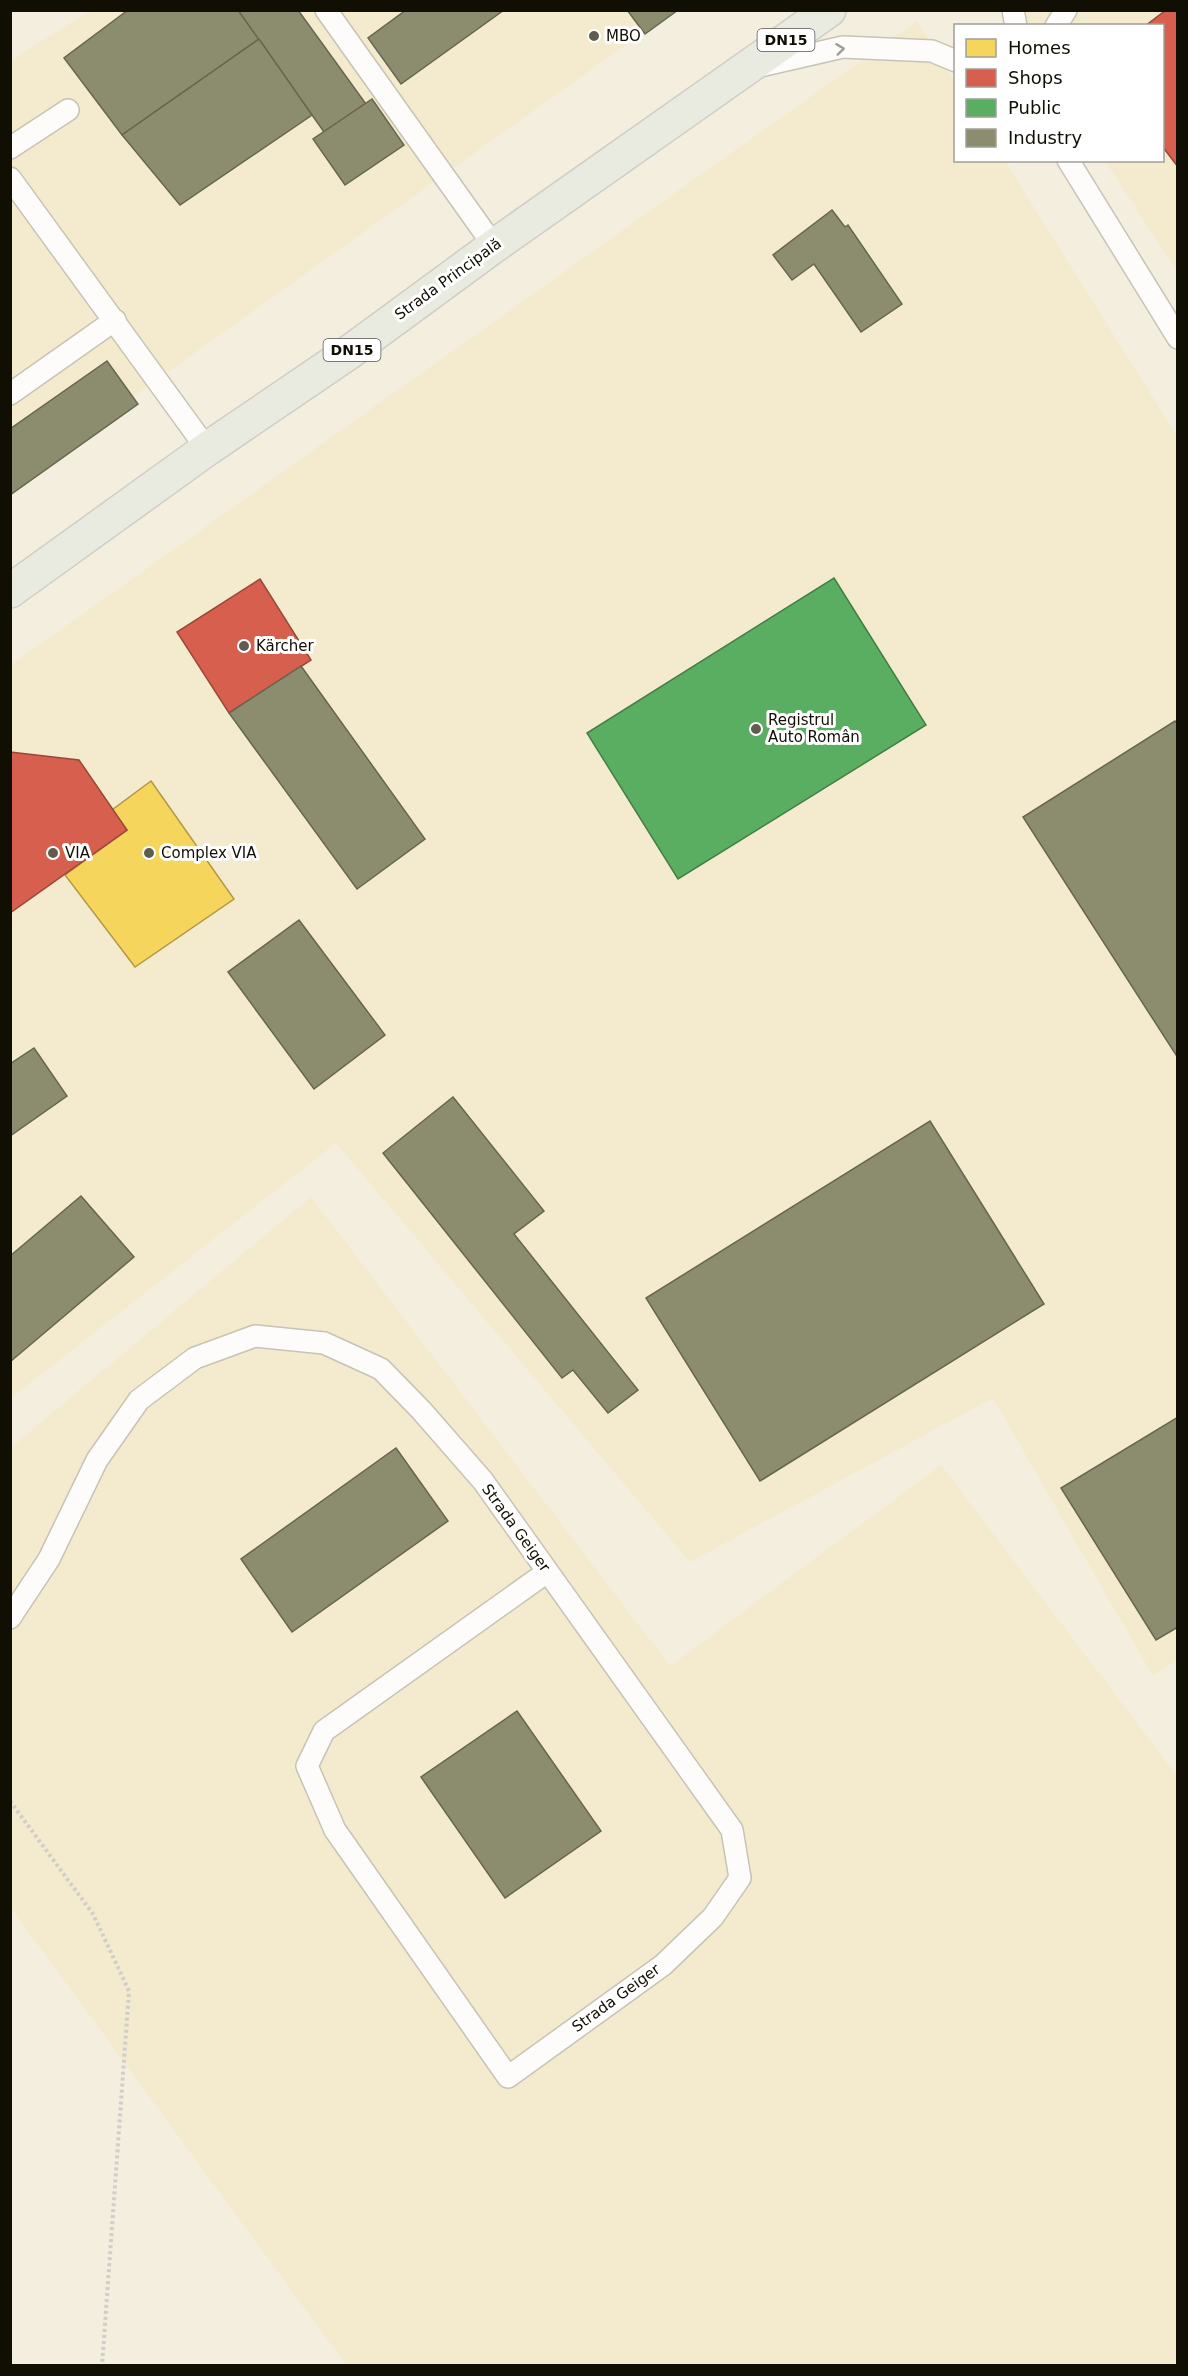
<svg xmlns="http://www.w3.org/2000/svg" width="1188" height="2376" font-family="'DejaVu Sans',sans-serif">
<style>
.built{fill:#f4ebce}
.homes{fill:#f6d55c;stroke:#b19942;stroke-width:1.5}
.shops{fill:#d6604d;stroke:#9b4737;stroke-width:1.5}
.public{fill:#5aae61;stroke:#447e45;stroke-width:1.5}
.industry{fill:#8c8c6e;stroke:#67664e;stroke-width:1.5}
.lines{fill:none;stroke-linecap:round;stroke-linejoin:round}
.lane-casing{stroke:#c7c3b5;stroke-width:24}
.primary-casing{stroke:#d0cdc6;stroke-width:36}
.path{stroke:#cfcec9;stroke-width:4;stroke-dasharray:3 3;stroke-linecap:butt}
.lane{stroke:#fdfcfa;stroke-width:21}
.primary{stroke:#eaebe0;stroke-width:33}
.oneway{stroke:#9f9d98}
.poi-dot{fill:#605c50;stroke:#fff;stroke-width:2}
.labels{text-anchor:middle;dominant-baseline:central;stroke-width:6;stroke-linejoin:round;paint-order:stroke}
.shield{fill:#fff;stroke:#58564f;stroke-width:1.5}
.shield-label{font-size:14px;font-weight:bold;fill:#110e04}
.poi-label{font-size:15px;fill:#110e04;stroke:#fff;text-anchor:start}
.street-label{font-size:15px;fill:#110e04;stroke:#fff}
</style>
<rect width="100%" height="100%" fill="#f3eedd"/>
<g class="built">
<path d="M89 11H673L11 484 10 61Z"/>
<path d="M1006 11H1177V271L1105 161 1162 160V26L1015 25Z"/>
<path d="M917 21 955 82 956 160 1005 161 1177 436V1660L1153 1676 993 1398 690 1562 336 1143 11 1398V665Z"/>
<path d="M311 1197 670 1666 941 1465 1177 1776V2365H346L11 1908 10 1448Z"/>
</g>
<path class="homes" d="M151 781 234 899 135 967 65 875 127 830 112 810Z"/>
<g class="shops">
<path d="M1166 10H1178V167L1162 146V26H1145Z"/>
<path d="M260 579 311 660 229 713 177 632Z"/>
<path d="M10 752 79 760 127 830 10 913Z"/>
</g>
<path class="public" d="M834 578 926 725 678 879 587 733Z"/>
<g class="industry">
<path d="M128 10H238L259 39 122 135 64 58Z"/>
<path d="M238 10H298L366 104 324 132Z"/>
<path d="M406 10H504L401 84 368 38Z"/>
<path d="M627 10H678L645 34Z"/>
<path d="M259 39 312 115 180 205 122 135Z"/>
<path d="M372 99 404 145 345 185 313 139Z"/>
<path d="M832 210 845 227 848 225 902 304 861 332 814 264 792 280 773 255Z"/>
<path d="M107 361 138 404 10 495V429Z"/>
<path d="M301 666 425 839 357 889 229 713Z"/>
<path d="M1175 721 1178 724V1058L1023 817Z"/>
<path d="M299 920 385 1035 314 1089 228 972Z"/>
<path d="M34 1048 67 1096 10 1136V1064Z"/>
<path d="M453 1097 544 1211 514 1234 638 1390 608 1413 573 1370 562 1378 383 1153Z"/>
<path d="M930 1121 1044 1304 760 1481 646 1298Z"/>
<path d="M81 1196 134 1257 10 1362V1256Z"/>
<path d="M1178 1417V1627L1156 1640 1061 1488Z"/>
<path d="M396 1448 448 1521 292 1632 241 1559Z"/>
<path d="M517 1711 601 1831 505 1898 421 1777Z"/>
</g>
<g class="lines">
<defs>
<g id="lane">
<path d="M326 10 494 246"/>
<path d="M1013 10 1016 26"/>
<path d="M1056 26 1066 10"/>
<path d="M760 66 843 47 932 51 956 61"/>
<path d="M10 148 68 110"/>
<path d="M1068 160 1178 338"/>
<path d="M10 178 207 449"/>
<path d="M10 394 115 320"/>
<path d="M10 1618 49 1559 97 1460 139 1400 195 1358 255 1336 324 1343 381 1369 421 1410 483 1481 732 1830 740 1878 713 1917 663 1965 508 2077 335 1830 307 1766 324 1731 547 1572"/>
</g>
<path id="primary" d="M10 591 207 449 351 351 494 246 829 10"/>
</defs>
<use href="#lane" class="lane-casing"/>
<use href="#primary" class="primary-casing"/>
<path class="path" d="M10 1801 93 1914 129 1991 102 2366"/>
<use href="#lane" class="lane"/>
<use href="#primary" class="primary"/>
</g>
<defs><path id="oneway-chevron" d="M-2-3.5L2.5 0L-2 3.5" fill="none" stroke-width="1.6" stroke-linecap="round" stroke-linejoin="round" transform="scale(1.5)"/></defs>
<use class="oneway" href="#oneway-chevron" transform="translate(840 49) rotate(-7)"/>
<g class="poi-dot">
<circle cx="594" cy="36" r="6"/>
<circle cx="244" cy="646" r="6"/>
<circle cx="756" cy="729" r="6"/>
<circle cx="53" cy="853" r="6"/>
<circle cx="149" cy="853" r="6"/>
</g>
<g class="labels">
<g class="shield">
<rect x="757.5" y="29" width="57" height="22" rx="4.5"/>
<rect x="323.5" y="339" width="57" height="22" rx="4.5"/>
</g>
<g class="shield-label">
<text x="786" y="40">DN15</text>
<text x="352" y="350">DN15</text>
</g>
<g class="poi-label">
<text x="606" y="36">MBO</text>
<text x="256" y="646">Kärcher</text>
<text x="768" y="720">Registrul<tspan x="768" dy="17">Auto Român</tspan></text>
<text x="65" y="853">VIA</text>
<text x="161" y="853">Complex VIA</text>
</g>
<g class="street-label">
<text transform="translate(448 279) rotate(-36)">Strada Principală</text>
<text transform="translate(516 1528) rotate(54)">Strada Geiger</text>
<text transform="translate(616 1998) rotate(-36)">Strada Geiger</text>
</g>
</g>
<rect width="1188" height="2376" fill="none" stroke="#110e04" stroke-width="24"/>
<rect x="954" y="24" width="210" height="138" fill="#ffffff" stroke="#a09f9b" stroke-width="1.5"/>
<rect x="966" y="39" width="30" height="18" fill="#f6d55c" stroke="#a09f9b" stroke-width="1.5"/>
<text x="1008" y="54" font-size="18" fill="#110e04">Homes</text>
<rect x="966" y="69" width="30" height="18" fill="#d6604d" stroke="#a09f9b" stroke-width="1.5"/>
<text x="1008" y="84" font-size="18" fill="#110e04">Shops</text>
<rect x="966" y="99" width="30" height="18" fill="#5aae61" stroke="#a09f9b" stroke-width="1.5"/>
<text x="1008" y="114" font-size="18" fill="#110e04">Public</text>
<rect x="966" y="129" width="30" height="18" fill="#8c8c6e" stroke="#a09f9b" stroke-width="1.5"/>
<text x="1008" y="144" font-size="18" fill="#110e04">Industry</text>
</svg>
